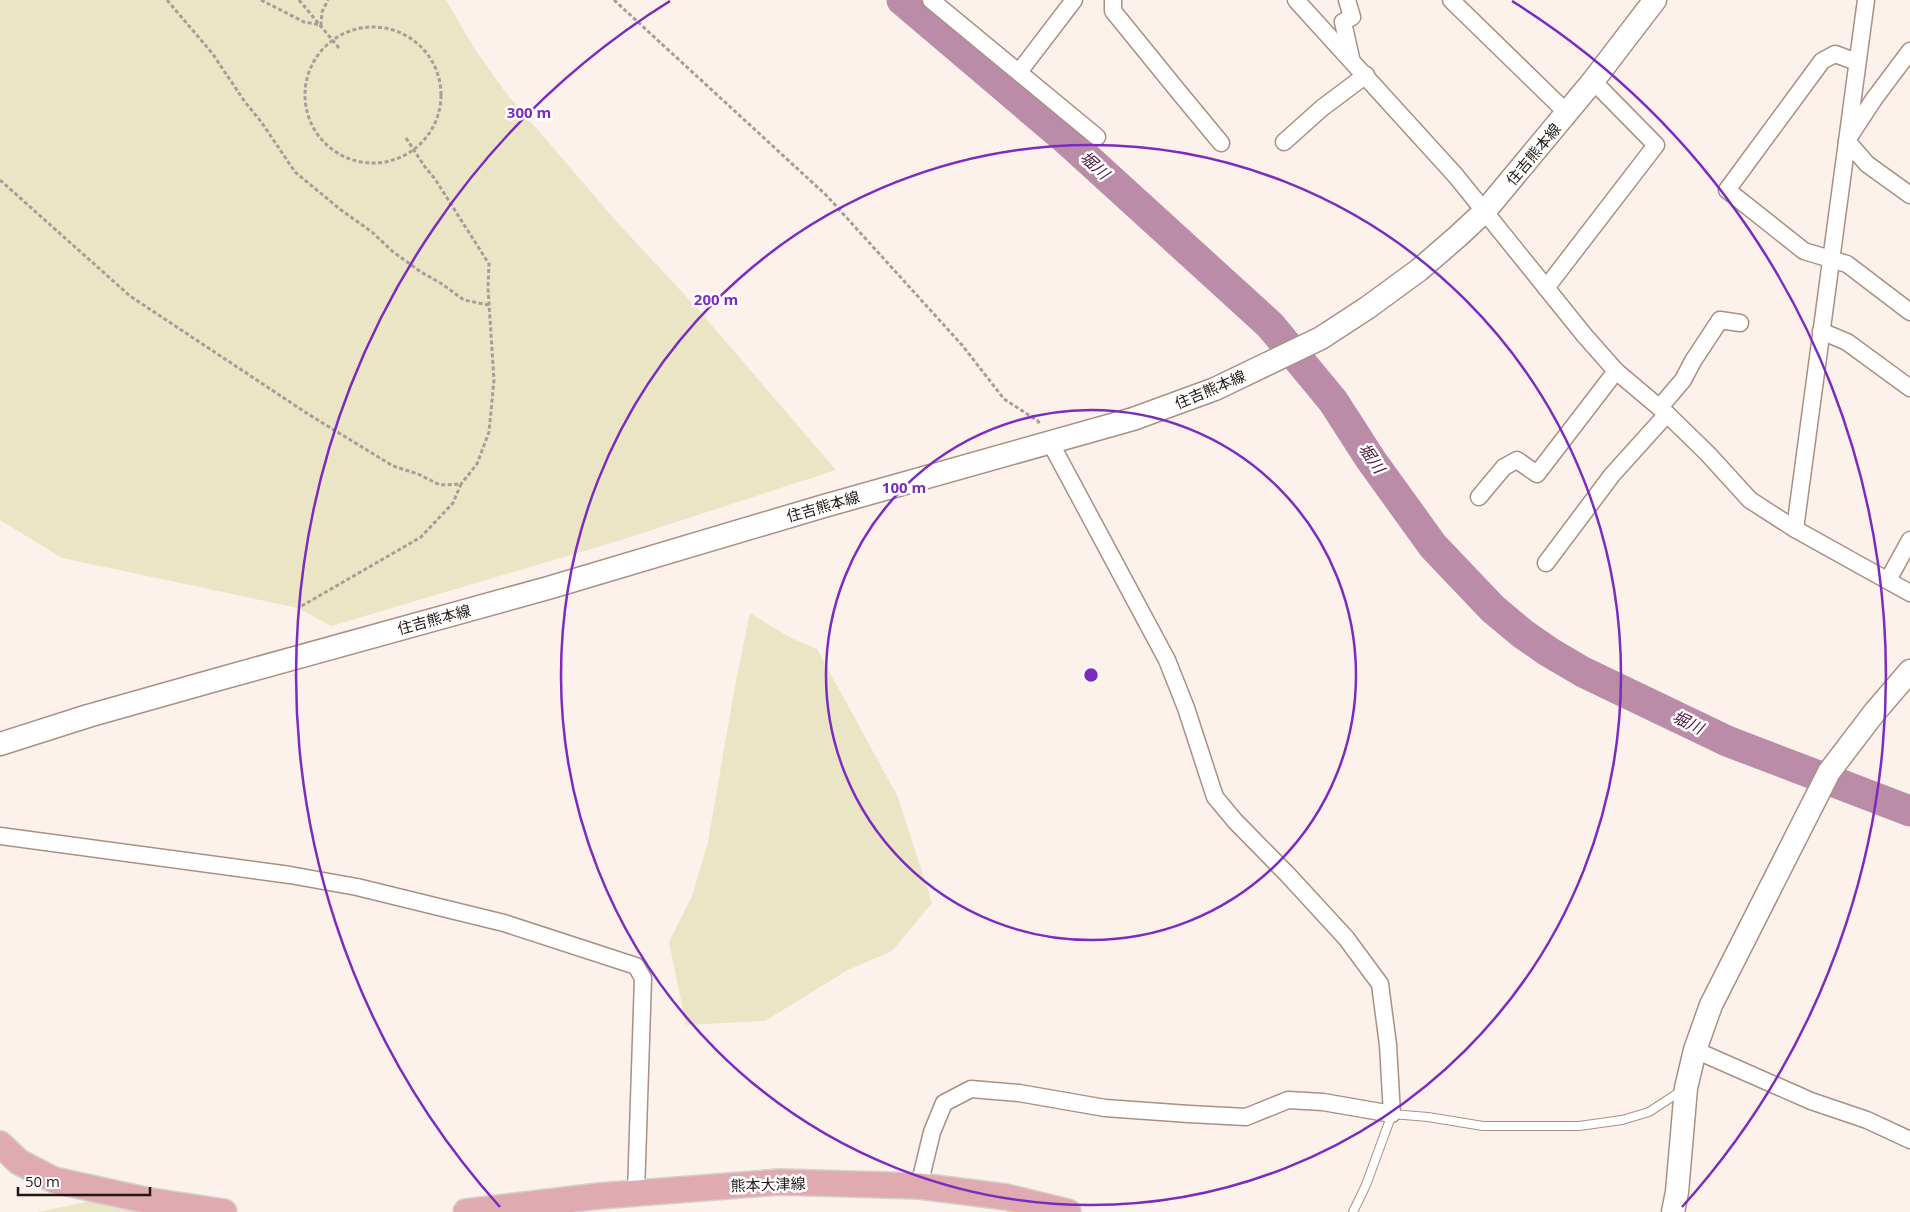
<svg xmlns="http://www.w3.org/2000/svg" width="1910" height="1212" font-family="'Open Sans','Noto Sans JP',sans-serif">
<style>
.green{fill:#eae6c5}
.lines{fill:none;stroke-linecap:round;stroke-linejoin:round}
.river{stroke:#ba8ca8;stroke-width:31}
.lane-casing{stroke:#aa8f84;stroke-width:10}
.street-casing{stroke:#aa8f84;stroke-width:19}
.secondary-casing{stroke:#aa8f84;stroke-width:25}
.primary-casing{stroke:#d3d1d0;stroke-width:28}
.path{stroke:#a89d99;stroke-width:3;stroke-dasharray:4 2.5;stroke-linecap:butt}
.lane{stroke:#fff;stroke-width:8}
.street{stroke:#fff;stroke-width:16}
.secondary{stroke:#fff;stroke-width:22}
.primary{stroke:#e0aab1;stroke-width:25}
.ring{fill:none;stroke:#7b2cbf;stroke-width:2.5}
.labels{text-anchor:middle;dominant-baseline:central;stroke-width:5;stroke-linejoin:round;paint-order:stroke}
.street-label{font-size:15px;fill:#211713;stroke:#fff}
.water-label{font-size:16px;font-style:italic;fill:#4c143a;stroke:#fff}
.centre{fill:#7b2cbf;stroke:#fff;stroke-width:2.5}
.ring-label{font-size:15px;text-anchor:middle;font-weight:bold;fill:#7b2cbf;stroke:#fff;stroke-width:5;stroke-linejoin:round;paint-order:stroke}
</style>
<rect width="100%" height="100%" fill="#fdf1ec"/>
<g class="green">
<path d="M0 0H446L476 51 506 93 616 221 697 308 836 470 618 541 331 626 298 608 62 558 0 520Z"/>
<path d="M750 613 789 637 817 649 898 797 932 903 892 951 848 970 765 1021 686 1025 669 942 692 896 708 842 734 691Z"/>
<path d="M90 1201 170 1212H38Z"/>
</g>
<g class="lines">
<path class="river" d="M902 0 1068 141 1270 325 1333 401 1371 460 1433 546 1493 609 1523 634 1549 652 1583 672 1727 741 1910 811"/>
<defs>
<path id="lane" d="M1353 1212 1366 1185 1392 1114 1428 1117 1483 1126H1579L1622 1120 1649 1112 1681 1091"/>
<g id="street">
<path d="M931 0 1097 137"/>
<path d="M1113 0V11L1178 91 1221 143"/>
<path d="M1296 0 1456 176 1585 336 1616 371 1667 414 1708 454 1750 500 1795 529 1910 593"/>
<path d="M1347 0 1352 17 1343 22 1351 58"/>
<path d="M1451 0 1567 113"/>
<path d="M1857 62 1835 54 1822 61 1727 190 1804 251 1847 264 1910 312"/>
<path d="M1019 72 1074 0"/>
<path d="M1849 137 1874 99 1910 51"/>
<path d="M1847 141 1867 164 1910 195"/>
<path d="M1284 142 1322 108 1366 75"/>
<path d="M1546 288 1656 145 1593 81"/>
<path d="M1821 331 1847 342 1910 388"/>
<path d="M1660 407 1683 380 1693 361 1720 320 1740 323"/>
<path d="M1479 497 1504 467 1517 460 1537 474 1616 371"/>
<path d="M1795 529 1866 0"/>
<path d="M1546 563 1612 475 1667 414"/>
<path d="M1888 580 1910 540"/>
<path d="M0 836 290 875 357 887 504 923 636 966 643 978 636 1193"/>
<path d="M1695 1050 1811 1101 1867 1120 1910 1140"/>
<path d="M919 1186 932 1132 944 1103 971 1089 1019 1093 1105 1108 1189 1114 1246 1117 1288 1100 1323 1102 1392 1114 1388 1045 1380 984 1346 938 1288 875 1235 821 1215 797 1186 708 1167 660 1050 442"/>
</g>
<g id="secondary">
<path d="M0 744 88 716 219 679 548 588 824 506 1133 419 1215 389 1321 338 1367 308 1419 270 1457 237 1485 211 1593 81 1655 0"/>
<path d="M1673 1212 1677 1192 1686 1088 1695 1050 1711 1005 1829 772 1874 713 1910 671"/>
</g>
<g id="primary">
<path d="M0 1144 19 1162 54 1180 145 1200 224 1212"/>
<path d="M466 1212 599 1196 780 1182 919 1186 1006 1197 1068 1212"/>
</g>
</defs>
<use href="#lane" class="lane-casing"/>
<use href="#street" class="street-casing"/>
<use href="#secondary" class="secondary-casing"/>
<use href="#primary" class="primary-casing"/>
<g class="path">
<path d="M167 0 212 53 245 102 262 123 295 172 341 210 372 232 392 251 421 272 442 284 464 300 489 305"/>
<path d="M261 0 304 22 321 25 322 12 328 0"/>
<path d="M299 0 339 48"/>
<path d="M614 0 826 195 962 345 1004 399 1038 421 1040 425"/>
<circle cx="373" cy="95" r="68"/>
<path d="M406 138 425 167 435 179 489 264 488 288 494 380 489 432 477 464 461 484"/>
<path d="M0 180 130 296 308 414 393 466 418 474 440 485 461 484 453 503 421 537 298 608"/>
</g>
<use href="#lane" class="lane"/>
<use href="#street" class="street"/>
<use href="#secondary" class="secondary"/>
<use href="#primary" class="primary"/>
</g>
<g class="ring">
<circle cx="1091" cy="675" r="265"/>
<circle cx="1091" cy="675" r="530"/>
<path d="M500 1207A795 795 0 0 1 670 1M1512 1A795 795 0 0 1 1682 1207"/>
</g>
<g class="labels">
<g class="street-label">
<text transform="translate(1533 154) rotate(-50)">住吉熊本線</text>
<text transform="translate(1210 389) rotate(-23)">住吉熊本線</text>
<text transform="translate(823 506) rotate(-16)">住吉熊本線</text>
<text transform="translate(434 619) rotate(-15)">住吉熊本線</text>
<text transform="translate(768 1184) rotate(-2)">熊本大津線</text>
</g>
<g class="water-label">
<text transform="translate(1095 165) rotate(42)">堀川</text>
<text transform="translate(1372 458) rotate(55)">堀川</text>
<text transform="translate(1688 722) rotate(26)">堀川</text>
</g>
</g>
<circle cx="1091" cy="675" r="8" class="centre"/>
<g class="ring-label">
<text x="529" y="118">300 m</text>
<text x="716" y="305">200 m</text>
<text x="904" y="493">100 m</text>
</g>
<path d="M18 1187v8h132v-8" fill="none" stroke="#211713" stroke-width="2.5"/>
<text x="25" y="1187" font-size="15" fill="#211713" stroke="#ffffff" stroke-width="4" paint-order="stroke">50 m</text>
</svg>
